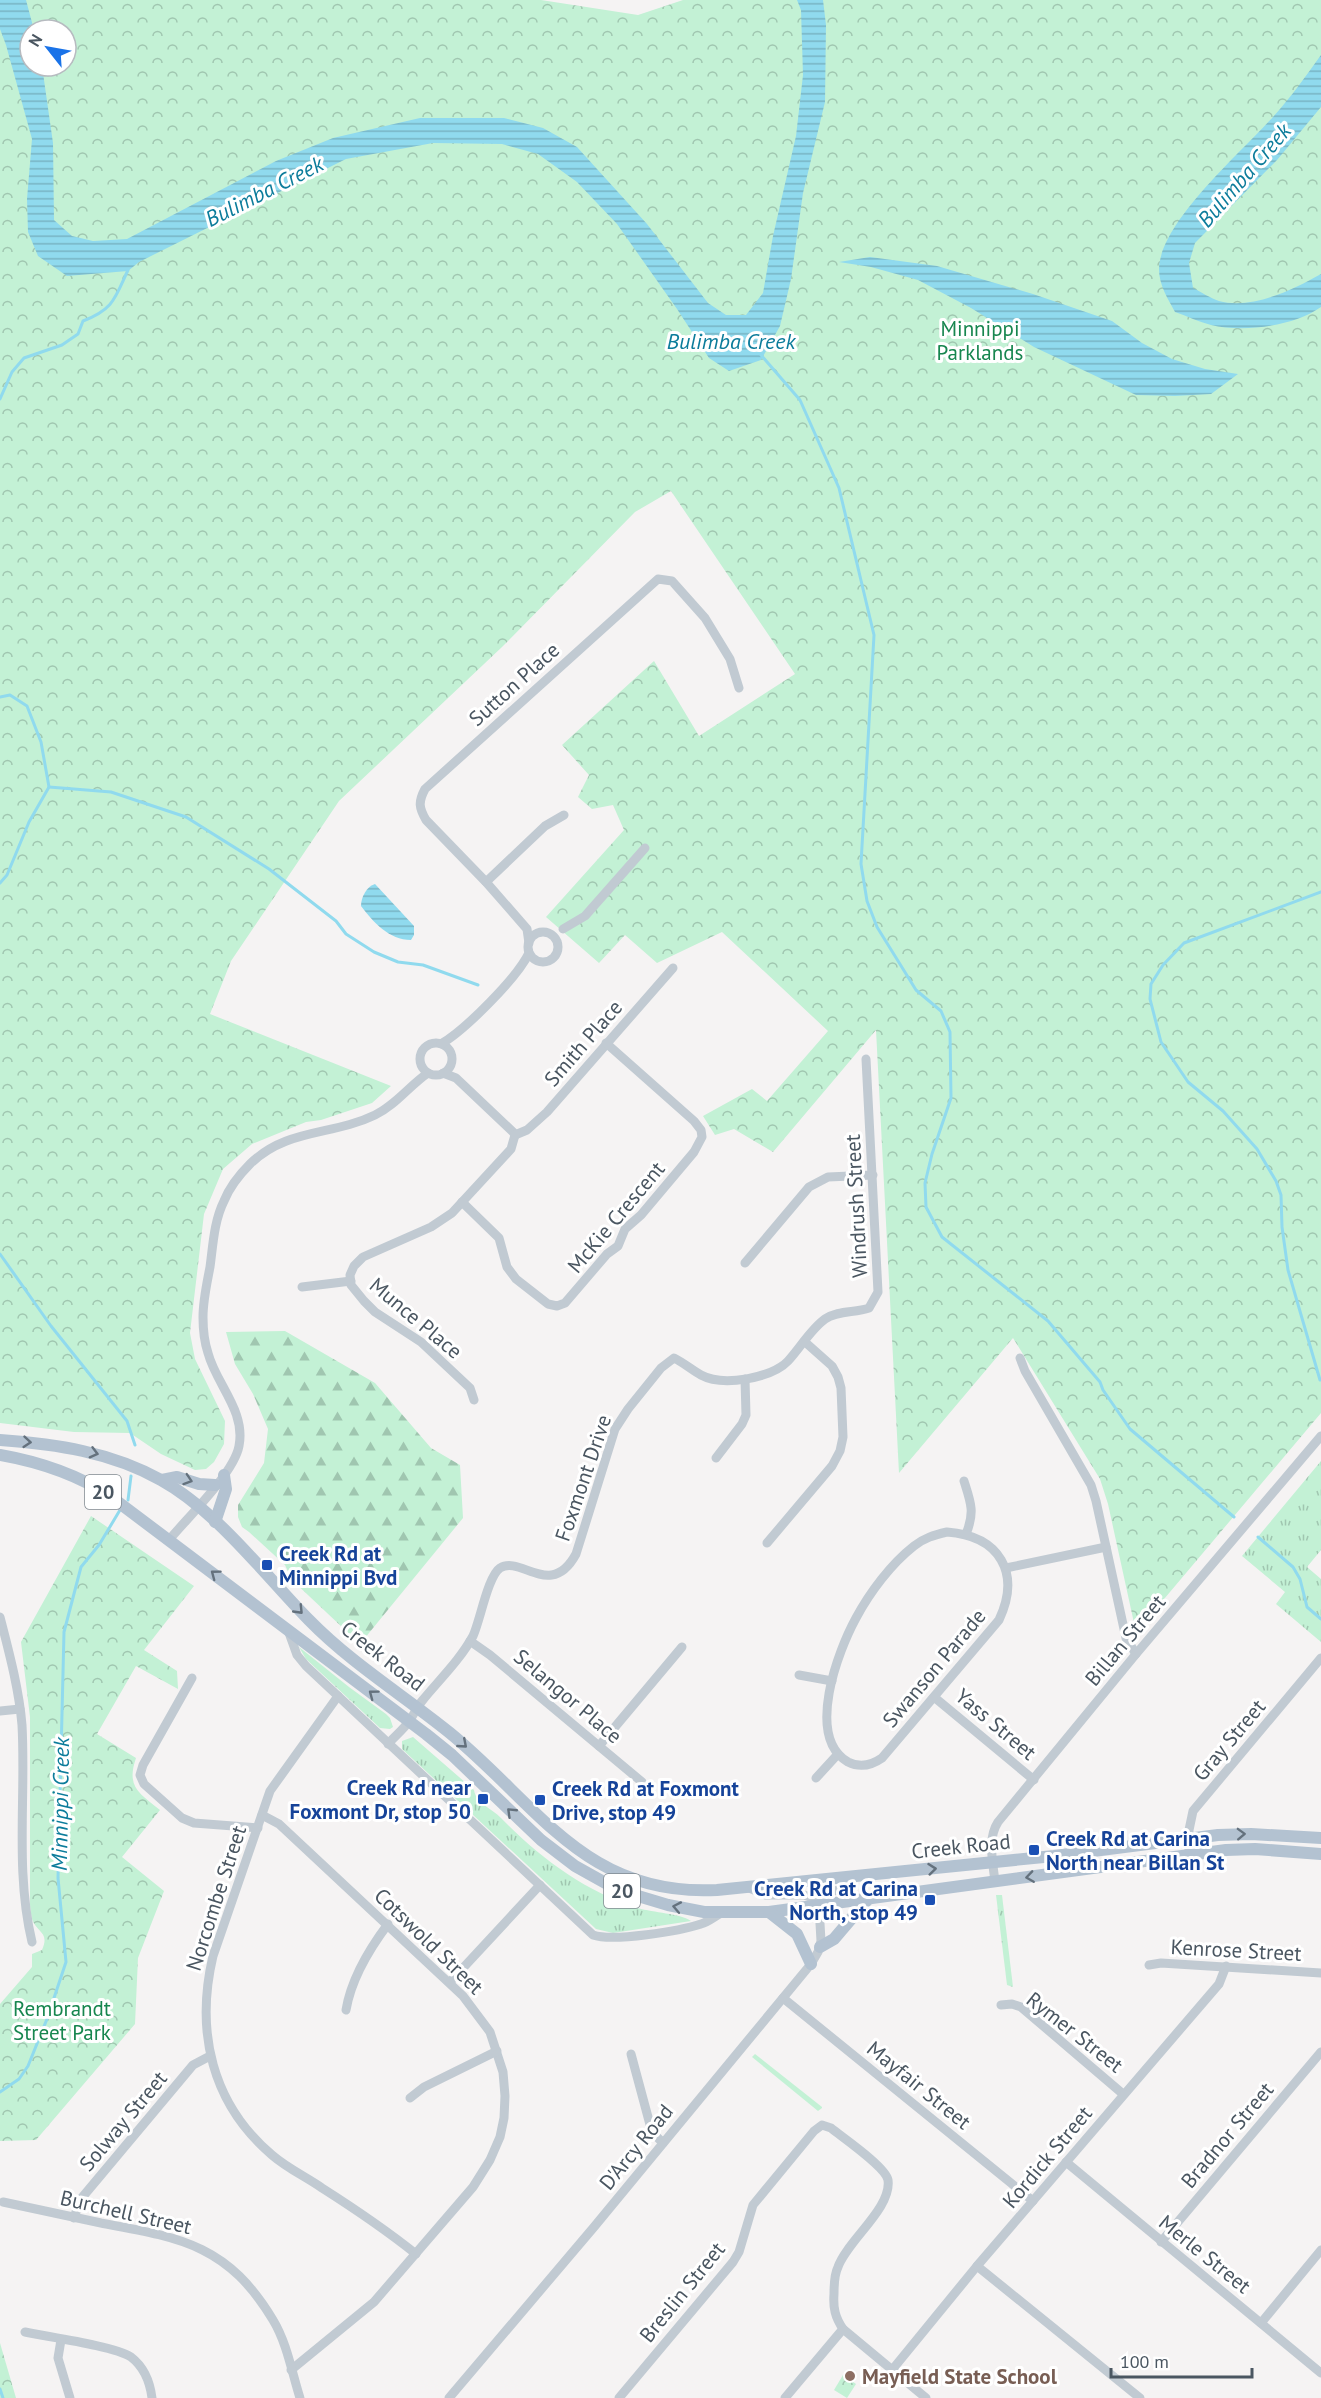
<svg xmlns="http://www.w3.org/2000/svg" width="1321" height="2398" font-family="'PT Sans',sans-serif">
<style>
.grass{fill:url(#grass-tufts)}
.forest{fill:url(#forest-firs)}
.park{fill:url(#park-crowns);fill-rule:evenodd}
.water{fill:url(#water-rules)}
.lines{fill:none;stroke-linecap:round;stroke-linejoin:round}
.stream{stroke:#90daee;stroke-width:3}
.minor{stroke:#c1cad2;stroke-width:9}
.major{stroke:#b3c2d1;stroke-width:12}
.oneway{stroke:#64717d}
.transit-dot{fill:#1a4fb4;stroke:#fff;stroke-width:2}
.education-dot{fill:#8d6e63;stroke:#fff;stroke-width:2}
.labels{text-anchor:middle;dominant-baseline:central;stroke-width:6;stroke-linejoin:round;paint-order:stroke}
.shield{fill:#fff;stroke:#808990;stroke-width:1.5}
.shield-label{font-size:20px;font-weight:bold;fill:#4a5661}
.park-label{font-size:21px;fill:#17864f;stroke:#fff}
.street-label{font-size:21px;fill:#4a5661;stroke:#fff}
.transit-label{font-size:21px;font-weight:bold;fill:#164399;stroke:#fff;text-anchor:start}
.education-label{font-size:21px;font-weight:bold;fill:#785e54;stroke:#fff;text-anchor:start}
.water-label{font-size:22px;font-style:italic;fill:#0c7c9b;stroke:#fff}
</style>
<defs>
<pattern id="grass-tufts" width="24" height="20" patternUnits="userSpaceOnUse" patternTransform="scale(1.5)"><rect width="24" height="20" fill="#c3f1d5"/><path d="M3 7l-1-3M5 7V3M7 7l1-3M15 17l-1-3M17 17v-4M19 17l1-3" fill="none" stroke="#a0c6b0"/></pattern>
<pattern id="forest-firs" width="22" height="20" patternUnits="userSpaceOnUse" patternTransform="scale(1.5)"><rect width="22" height="20" fill="#c3f1d5"/><path d="M5 1l3.5 6h-7zM16 11l3.5 6h-7z" fill="#a0c6b0"/></pattern>
<pattern id="park-crowns" width="20" height="18" patternUnits="userSpaceOnUse" patternTransform="scale(1.5)"><rect width="20" height="18" fill="#c3f1d5"/><path d="M2 6a3 3 0 1 1 6 0M12 15a3 3 0 1 1 6 0" fill="none" stroke="#a0c6b0"/></pattern>
<pattern id="water-rules" width="6" height="5" patternUnits="userSpaceOnUse" patternTransform="scale(1.5)"><rect width="6" height="5" fill="#90daee"/><path d="M0 2.5h6" fill="none" stroke="#78b4c4"/></pattern>
</defs>
<rect width="100%" height="100%" fill="#f5f3f3"/>
<g class="grass">
<path d="M1321 1461V1550L1307 1567 1321 1579V1642L1276 1604 1285 1592 1242 1556Z"/>
<path d="M299 1647 349 1687 386 1714 390 1718 393 1727 390 1729 380 1728 306 1659Z"/>
<path d="M413 1737 474 1790C476 1804 492 1808 501 1818 540 1858 584 1891 638 1908 654 1913 679 1913 691 1921L613 1933 596 1929 402 1749V1741Z"/>
<path d="M996 1895H1002L1013 1987 1007 1985Z"/>
<path d="M755 2054 822 2107V2108L818 2111 752 2057Z"/>
</g>
<path class="forest" d="M285 1331 375 1383 431 1448 460 1465 463 1518 360 1644 292 1580 285 1565 249 1532 242 1527 238 1517V1505L264 1463 268 1429 253 1394 235 1364 226 1332Z"/>
<g class="park">
<path d="M0 0H541L638 15 683 0H1321V1413L1143 1624 1134 1623 1108 1504 1100 1479 1013 1338 899 1473 876 1030 773 1152 734 1129 715 1135 703 1116 752 1089 767 1101 828 1031 722 932 657 963 625 935 599 963 546 917 624 830 613 805 592 809 578 797 589 775 562 745 654 661 699 736 795 674 671 491 635 512 502 647 339 801 231 961 210 1014 391 1086 372 1103 321 1120 306 1122 252 1144 223 1169 204 1214 190 1333 195 1359 225 1421 224 1444 214 1462 206 1469 195 1470 161 1454 130 1433 74 1432 0 1423ZM30 30H66V66H30Z"/>
<path d="M91 1516 194 1586 144 1650 177 1671 178 1689 136 1666 97 1734 136 1758C126 1787 139 1793 160 1810L122 1857 164 1891 138 1958 135 2024 36 2140 0 2141V2004L32 1967V1954L42 1950C50 1932 37 1933 32 1919 31 1914 30 1908 30 1904V1717L21 1642Z"/>
<path d="M0 2343 16 2398H0Z"/>
<path d="M843 2375 856 2384 847 2398 834 2390Z"/>
</g>
<g class="water">
<path d="M0 0H26L34 30H30V66H42L53 143 54 220 72 236 93 241 127 239 276 161 333 138 420 118H504L543 128 577 147 647 224 708 303 726 315H746L763 293 773 236 796 136 803 75 801 10 797 0H823L826 25 825 102 803 193 791 279 780 326 761 360 729 371 709 358 677 309 617 224 577 182 538 154 502 144 433 143 346 159 139 262 128 271 67 276 38 256 28 232 27 199 32 139 6 45 0 29Z"/>
<path d="M1321 55V107L1277 160 1195 243 1189 263 1193 288C1201 292 1210 298 1219 301 1251 310 1293 290 1321 274V307C1294 326 1244 333 1211 325 1199 322 1187 316 1175 312 1168 299 1159 285 1159 269 1160 222 1242 152 1273 117 1291 97 1306 76 1321 55Z"/>
<path d="M870 257 937 266 1033 294 1112 321 1142 343 1172 359 1205 369 1238 374 1211 394 1175 396 1136 395 1034 347 971 308 918 280 871 267 839 262Z"/>
<path d="M375 884 414 926V935L411 940C389 940 373 922 361 906 361 897 367 886 375 884Z"/>
</g>
<g class="lines">
<g class="stream">
<path d="M761 355 800 400 839 488 874 635 861 864 867 901 877 927 916 990 941 1011 950 1032 951 1098 932 1154 925 1183 926 1207 942 1237 1048 1321 1100 1382 1103 1390 1130 1429 1234 1517"/>
<path d="M0 399 12 372 24 358 62 345 78 334 83 321C114 309 115 298 128 270"/>
<path d="M0 697 10 695 27 706 41 742 49 787 29 822 7 875 0 883"/>
<path d="M49 787 111 792 186 817 269 869 336 921 346 934 374 952 398 962 423 965 478 985"/>
<path d="M0 1254 51 1326 127 1421 135 1445"/>
<path d="M1320 1380 1288 1270 1282 1227 1281 1195 1276 1181 1257 1149 1223 1111 1188 1082 1161 1042 1150 999 1151 984 1163 965 1184 943 1321 892"/>
<path d="M128 1500 131 1476"/>
<path d="M1258 1537 1293 1567 1300 1579 1307 1607 1321 1619"/>
<path d="M0 2092 19 2079 28 2066 47 2019 66 1962 58 1878 64 1632 81 1567 99 1545 120 1510"/>
<path d="M0 2389 3 2398"/>
</g>
<g class="minor">
<path d="M486 882 545 826 564 815"/>
<path d="M563 929 585 916 645 848"/>
<circle cx="543" cy="947" r="15"/>
<path d="M529 943 527 929 486 882 426 820C419 808 418 802 425 789L658 579 672 581 705 618 730 659 739 688"/>
<circle cx="436" cy="1059" r="16"/>
<path d="M441 1044C465 1030 517 978 529 953"/>
<path d="M443 1073 456 1078 513 1132 515 1135 511 1149 452 1213 431 1227 363 1257 354 1266 350 1275 351 1285 364 1301 375 1312 421 1342 470 1388 474 1400"/>
<path d="M515 1135 527 1130 547 1112 673 968"/>
<path d="M462 1202 499 1238 507 1267 516 1279 548 1304 557 1306 565 1303 607 1254 618 1246 625 1229 641 1215 694 1152 702 1137 701 1130 694 1121 606 1043"/>
<path d="M745 1263 809 1187 828 1177 873 1175"/>
<path d="M302 1287 351 1281"/>
<path d="M1020 1358 1025 1371 1091 1485 1096 1501 1126 1638 1136 1654"/>
<path d="M716 1458 742 1424 746 1415 745 1379"/>
<path d="M964 1481C971 1503 975 1512 966 1534"/>
<path d="M947 1532C1000 1536 1021 1573 999 1620L882 1758C872 1765 860 1768 848 1762 805 1737 838 1651 856 1618 870 1592 891 1564 914 1546 924 1538 934 1535 947 1532Z"/>
<path d="M169 1540C188 1517 234 1473 239 1446 246 1411 216 1384 208 1353 204 1341 203 1329 203 1317 203 1300 207 1283 210 1267 213 1245 214 1221 224 1201 230 1186 239 1175 250 1164 287 1128 332 1136 375 1115 396 1105 410 1085 428 1073"/>
<path d="M767 1543 832 1466 840 1451 843 1437 841 1388 838 1377 832 1366 805 1342"/>
<path d="M1006 1568 1106 1547"/>
<path d="M0 1617C9 1652 19 1689 22 1725 26 1798 15 1871 32 1942"/>
<path d="M288 1630 297 1655 306 1666 593 1935C613 1942 680 1931 701 1924 708 1922 714 1917 721 1913"/>
<path d="M470 1641 490 1655 642 1782"/>
<path d="M799 1675 832 1681"/>
<path d="M192 1678 143 1765 140 1775 144 1784 182 1818 194 1823 258 1828"/>
<path d="M338 1696 270 1791 213 1956C195 2032 212 2104 272 2155 287 2168 306 2177 322 2188 355 2209 386 2230 416 2254"/>
<path d="M934 1697 1034 1780"/>
<path d="M0 1711 20 1709"/>
<path d="M388 1744C395 1736 404 1729 410 1720 414 1714 417 1707 422 1701 439 1680 460 1660 473 1636 480 1621 488 1576 500 1568 521 1555 551 1600 576 1554L615 1429 628 1409 661 1368 674 1358C684 1363 692 1370 701 1375 723 1387 772 1378 788 1361 800 1348 811 1329 825 1319 838 1310 855 1313 869 1308L878 1292 866 1059"/>
<path d="M599 1746 682 1647"/>
<path d="M816 1778 838 1754"/>
<path d="M262 1815 279 1824 463 1996 490 2032 503 2072 505 2096 504 2118 500 2137 490 2160 473 2187 374 2302 291 2370"/>
<path d="M1189 1855V1830L1193 1811 1321 1658"/>
<path d="M995 1882C993 1862 987 1839 998 1822L1136 1654 1321 1436"/>
<path d="M749 1888 765 1895H804L810 1897 819 1906"/>
<path d="M1149 1965 1161 1963 1321 1973"/>
<path d="M450 1982 540 1885"/>
<path d="M783 1998 1033 2201"/>
<path d="M1001 2005 1012 2004 1021 2007 1123 2094"/>
<path d="M346 2010C351 1980 370 1948 388 1924"/>
<path d="M631 2054 652 2132 663 2143"/>
<path d="M410 2098 424 2087 497 2051"/>
<path d="M1066 2162 1321 2373"/>
<path d="M3 2202C36 2209 68 2216 101 2223 182 2238 228 2245 273 2320 287 2343 292 2373 300 2398"/>
<path d="M74 2218 80 2200 193 2065 210 2056"/>
<path d="M1161 2242 1321 2052"/>
<path d="M977 2266 1140 2398"/>
<path d="M1261 2323 1321 2250"/>
<path d="M25 2332C48 2337 114 2346 131 2357 144 2367 150 2382 152 2398"/>
<path d="M61 2340 58 2358 70 2398"/>
<path d="M892 2370 977 2266 1219 1984 1226 1966"/>
<path d="M449 2398 594 2227 811 1964 818 1952 821 1941 819 1906 822 1897 826 1893 846 1888 856 1876"/>
<path d="M619 2398 733 2262 739 2252 753 2205 814 2131 822 2125 831 2128C842 2137 886 2167 888 2180 892 2208 847 2241 838 2267 834 2275 834 2285 834 2294 833 2308 835 2317 843 2329L926 2398"/>
<path d="M785 2398 843 2329"/>
</g>
<g class="major">
<path d="M0 1440C56 1444 111 1452 161 1480 217 1511 264 1574 309 1620 351 1663 403 1695 450 1733 539 1806 586 1897 717 1890L1054 1856 1218 1835 1251 1834 1321 1838"/>
<path d="M0 1455C40 1462 76 1474 110 1496L426 1734 452 1755 541 1840 575 1866 618 1890 668 1905 704 1912H769L1226 1850 1255 1849 1321 1854"/>
<path d="M162 1480 177 1477 199 1484 215 1485"/>
<path d="M215 1522 226 1489 224 1475"/>
<path d="M769 1912 797 1934 811 1964"/>
<path d="M820 1947 834 1939 868 1899"/>
</g>
</g>
<defs><path id="oneway-chevron" d="M-2-3.5L2.5 0L-2 3.5" fill="none" stroke-width="1.6" stroke-linecap="round" stroke-linejoin="round" transform="scale(1.5)"/></defs>
<g class="oneway">
<use href="#oneway-chevron" transform="translate(27 1442) rotate(5)"/>
<use href="#oneway-chevron" transform="translate(94 1453) rotate(15)"/>
<use href="#oneway-chevron" transform="translate(188 1480) rotate(18)"/>
<use href="#oneway-chevron" transform="translate(215 1574) rotate(-143)"/>
<use href="#oneway-chevron" transform="translate(299 1610) rotate(46)"/>
<use href="#oneway-chevron" transform="translate(373 1694) rotate(-143)"/>
<use href="#oneway-chevron" transform="translate(463 1744) rotate(41)"/>
<use href="#oneway-chevron" transform="translate(511 1812) rotate(-136)"/>
<use href="#oneway-chevron" transform="translate(1241 1834) rotate(-2)"/>
<use href="#oneway-chevron" transform="translate(932 1869) rotate(-6)"/>
<use href="#oneway-chevron" transform="translate(1030 1877) rotate(172)"/>
<use href="#oneway-chevron" transform="translate(677 1907) rotate(-169)"/>
</g>
<g class="transit-dot">
<rect x="261" y="1559" width="12" height="12" rx="3"/>
<rect x="477" y="1793" width="12" height="12" rx="3"/>
<rect x="534" y="1794" width="12" height="12" rx="3"/>
<rect x="1028" y="1844" width="12" height="12" rx="3"/>
<rect x="924" y="1894" width="12" height="12" rx="3"/>
</g>
<circle class="education-dot" cx="850" cy="2376" r="6"/>
<g class="labels">
<g class="shield">
<rect x="85" y="1475" width="36" height="34" rx="4.5"/>
<rect x="604" y="1874" width="36" height="34" rx="4.5"/>
</g>
<g class="shield-label">
<text x="103" y="1492">20</text>
<text x="622" y="1891">20</text>
</g>
<g class="park-label">
<text x="980" y="328">Minnippi<tspan x="980" dy="24">Parklands</tspan></text>
<text x="62" y="2008">Rembrandt<tspan x="62" dy="24">Street Park</tspan></text>
</g>
<g class="street-label">
<text transform="translate(514 684) rotate(-42)">Sutton Place</text>
<text transform="translate(583 1043) rotate(-49)">Smith Place</text>
<text transform="translate(856 1206) rotate(-93)">Windrush Street</text>
<text transform="translate(616 1217) rotate(-50)">McKie Crescent</text>
<text transform="translate(416 1318) rotate(40)">Munce Place</text>
<text transform="translate(583 1478) rotate(-71)">Foxmont Drive</text>
<text transform="translate(1125 1640) rotate(-50)">Billan Street</text>
<text transform="translate(383 1656) rotate(38)">Creek Road</text>
<text transform="translate(934 1668) rotate(-50)">Swanson Parade</text>
<text transform="translate(568 1696) rotate(40)">Selangor Place</text>
<text transform="translate(996 1724) rotate(40)">Yass Street</text>
<text transform="translate(1229 1740) rotate(-50)">Gray Street</text>
<text transform="translate(961 1846) rotate(-6)">Creek Road</text>
<text transform="translate(216 1898) rotate(-72)">Norcombe Street</text>
<text transform="translate(429 1941) rotate(44)">Cotswold Street</text>
<text transform="translate(1236 1950) rotate(3)">Kenrose Street</text>
<text transform="translate(1075 2032) rotate(38)">Rymer Street</text>
<text transform="translate(919 2085) rotate(39)">Mayfair Street</text>
<text transform="translate(123 2121) rotate(-50)">Solway Street</text>
<text transform="translate(1227 2135) rotate(-50)">Bradnor Street</text>
<text transform="translate(636 2147) rotate(-51)">D'Arcy Road</text>
<text transform="translate(1047 2157) rotate(-50)">Kordick Street</text>
<text transform="translate(126 2212) rotate(13)">Burchell Street</text>
<text transform="translate(1205 2254) rotate(39)">Merle Street</text>
<text transform="translate(682 2292) rotate(-51)">Breslin Street</text>
</g>
<g class="transit-label">
<text x="279" y="1553">Creek Rd at<tspan x="279" dy="24">Minnippi Bvd</tspan></text>
<text x="471" y="1787" text-anchor="end">Creek Rd near<tspan x="471" dy="24">Foxmont Dr, stop 50</tspan></text>
<text x="552" y="1788">Creek Rd at Foxmont<tspan x="552" dy="24">Drive, stop 49</tspan></text>
<text x="1046" y="1838">Creek Rd at Carina<tspan x="1046" dy="24">North near Billan St</tspan></text>
<text x="918" y="1888" text-anchor="end">Creek Rd at Carina<tspan x="918" dy="24">North, stop 49</tspan></text>
</g>
<g class="education-label">
<text x="862" y="2376">Mayfield State School</text>
</g>
<g class="water-label">
<text transform="translate(1244 175) rotate(-49)">Bulimba Creek</text>
<text transform="translate(264 191) rotate(-27)">Bulimba Creek</text>
<text x="731" y="341">Bulimba Creek</text>
<text transform="translate(60 1804) rotate(-89)">Minnippi Creek</text>
</g>
</g>
<g transform="translate(48 48) rotate(301)"><circle r="28" fill="#ffffff" stroke="#b7bbc0" stroke-width="1.5"/>
<path d="M0-4.5L10 22L0 15L-10 22Z" fill="#1a73e8"/>
<text y="-9" font-size="16" font-weight="bold" text-anchor="middle" fill="#4a5661">N</text>
</g>
<path d="M1111 2368v9h141v-9" fill="none" stroke="#4a5661" stroke-width="3"/>
<text x="1120" y="2368" font-size="18" fill="#4a5661" stroke="#ffffff" stroke-width="4.5" paint-order="stroke">100 m</text>
</svg>
